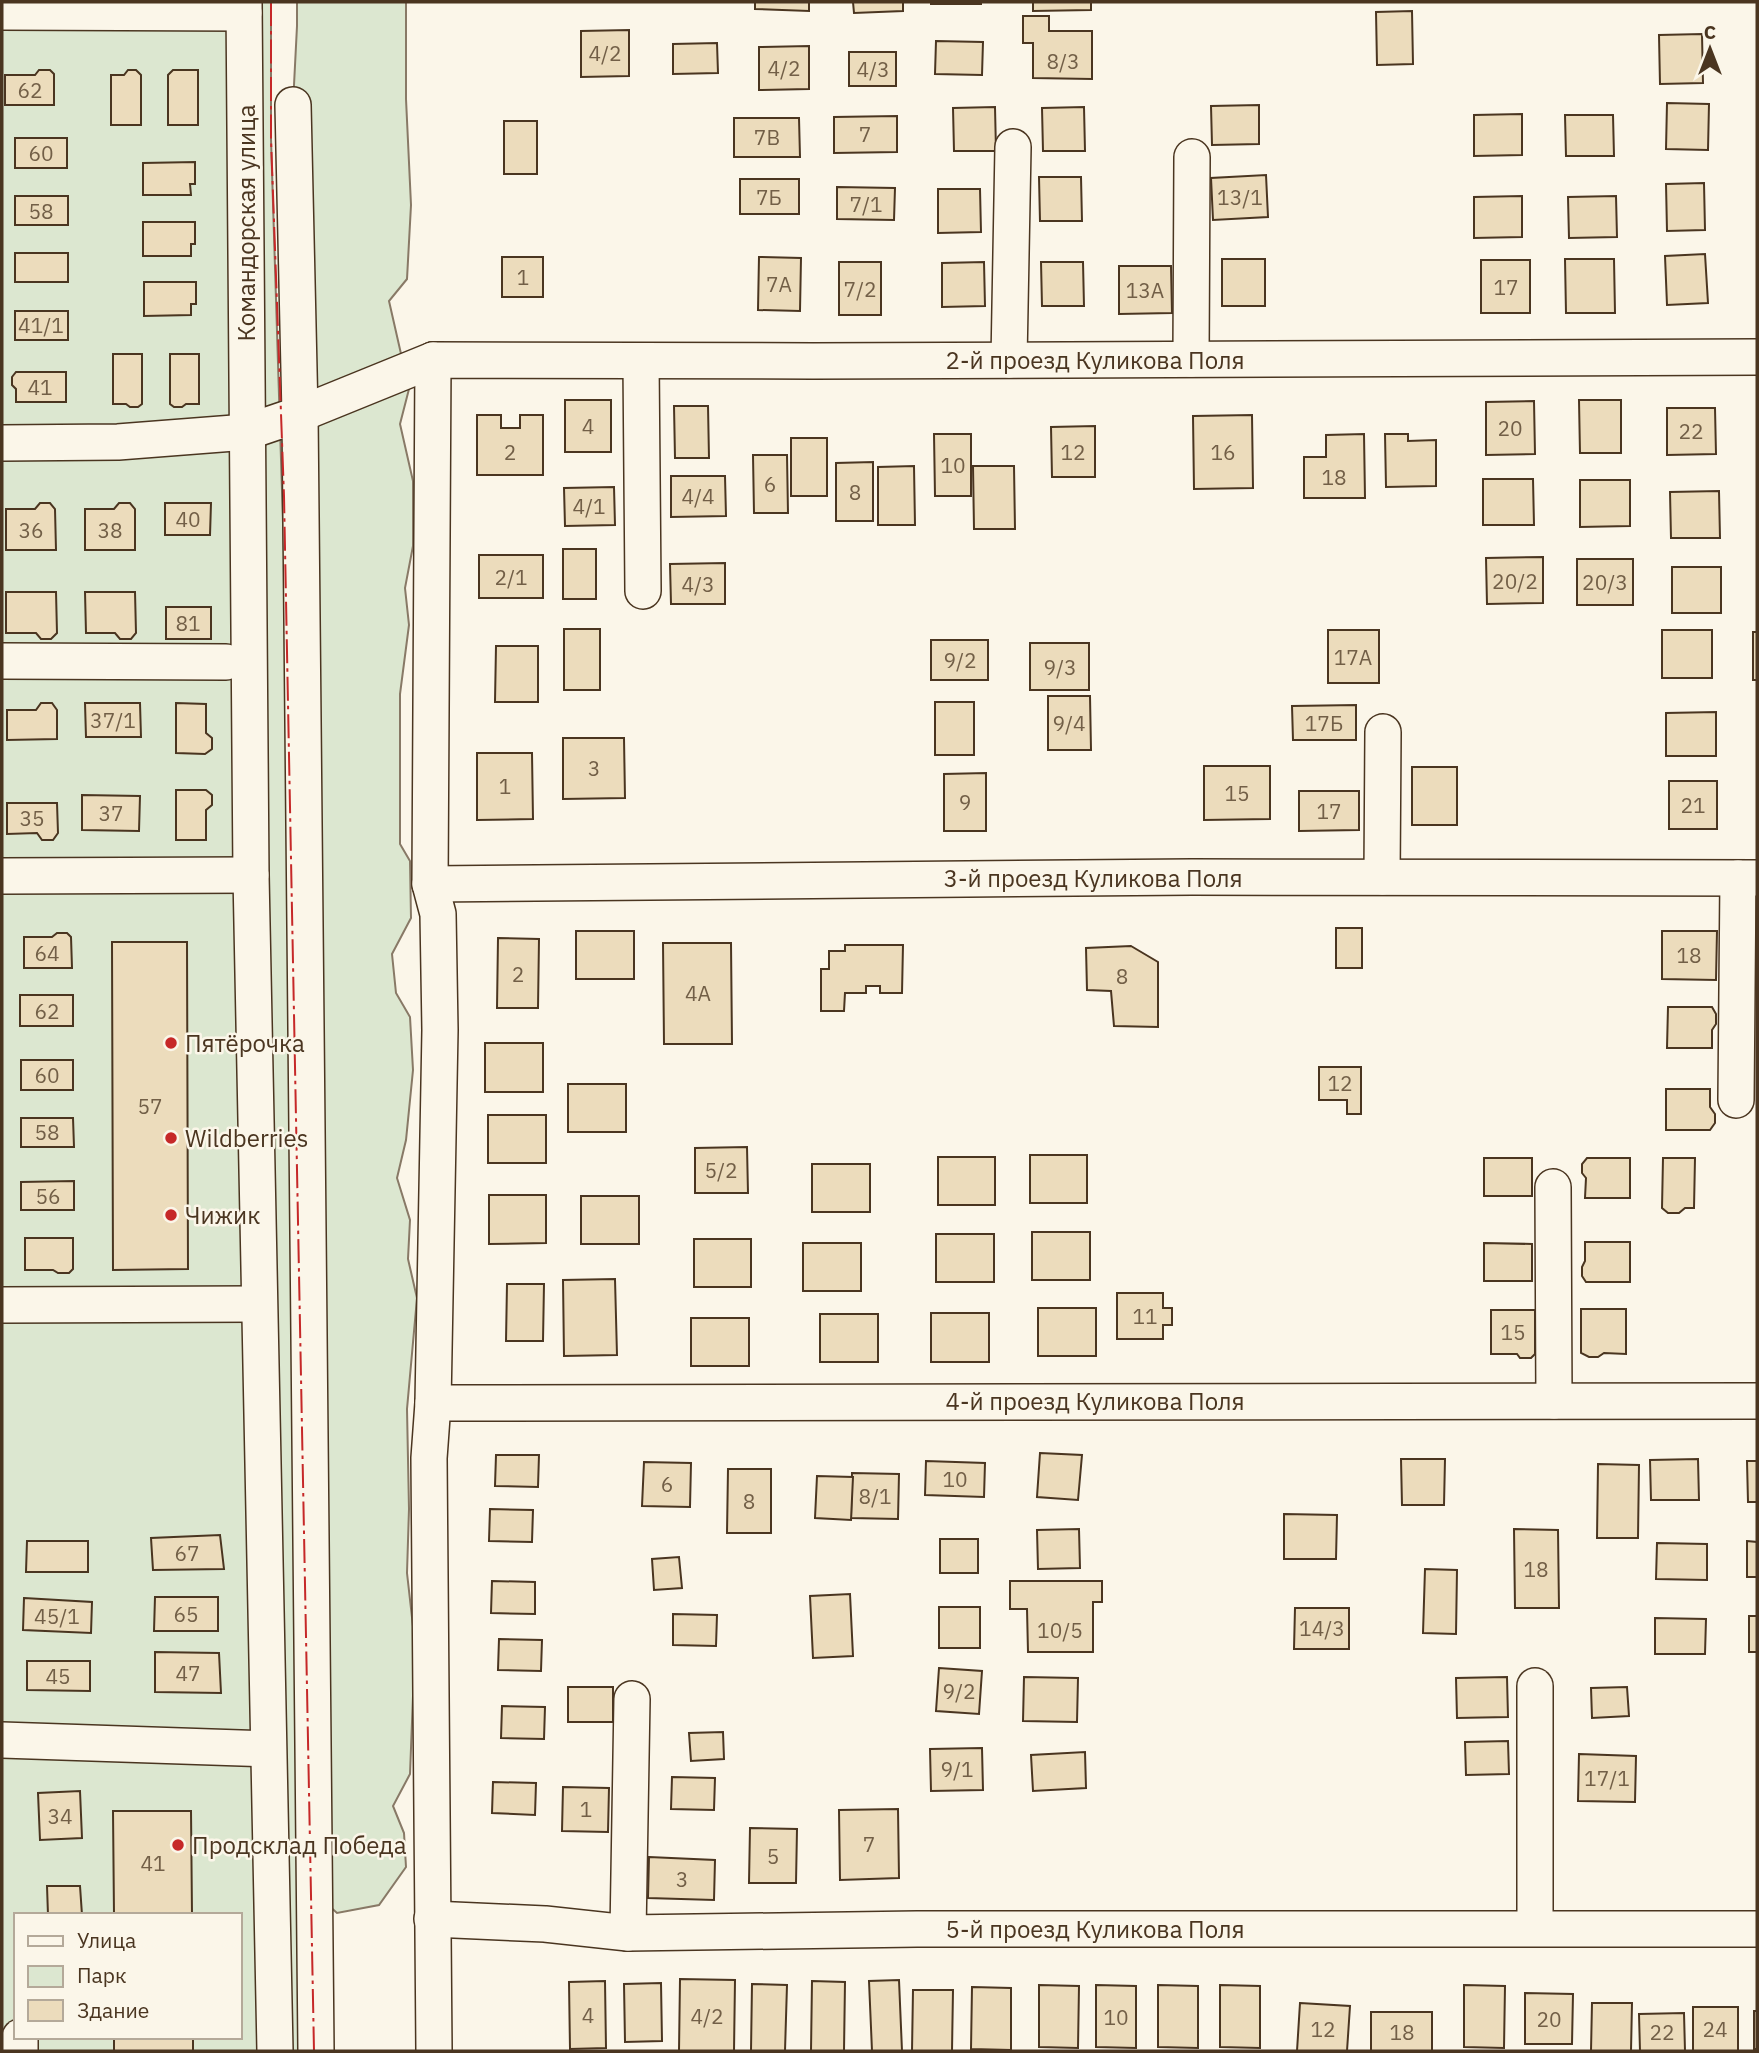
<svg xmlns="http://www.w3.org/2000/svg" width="1759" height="2053" font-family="'IBM Plex Sans',sans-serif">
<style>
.green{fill:#dce7d0;stroke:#887966;stroke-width:2;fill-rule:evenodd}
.building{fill:#ecdcbc;stroke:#4a3520;stroke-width:2}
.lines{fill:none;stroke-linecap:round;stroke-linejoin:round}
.minor-casing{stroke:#4a3520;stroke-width:38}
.minor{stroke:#fbf6e9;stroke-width:35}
.power{stroke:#c62828;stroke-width:2;stroke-dasharray:24 5 3.5 5;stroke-linecap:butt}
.poi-dot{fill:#c62828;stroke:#fbf6e9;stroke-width:2.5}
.labels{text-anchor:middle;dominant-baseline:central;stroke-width:5;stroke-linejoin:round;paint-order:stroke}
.number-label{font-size:21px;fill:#725f47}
.street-label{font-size:24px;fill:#4a3520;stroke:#fbf6e9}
.poi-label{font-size:24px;fill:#4a3520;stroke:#fbf6e9;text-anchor:start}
</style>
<rect width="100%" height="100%" fill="#fbf6e9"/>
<path class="green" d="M2 2H271V139L305 1227 293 105 297 26V2H406V99L411 205 407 279 389 301 409 389 400 424 413 481V546L405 588 409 625 400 694V844L410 861 411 918 392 954 396 993 410 1017 413 1070 406 1140 397 1178 410 1220 408 1259 417 1298 407 1409 409 1509 407 1573 415 1644 410 1774 393 1806 404 1833 406 1867 379 1905 337 1913 327 1904 330 2051H2ZM16 1915H240V2037H16Z"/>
<g class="building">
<path d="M755 2H809V11L755 9Z"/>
<path d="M853 2H903V11L854 13Z"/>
<rect x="931" y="2" width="50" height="2"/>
<path d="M1033 2H1091V10L1033 11Z"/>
<path d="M1412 11 1413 64 1377 65 1376 12Z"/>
<path d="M1023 16H1049V31H1092V79L1033 78V43H1023Z"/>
<path d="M629 30V76L581 77V31Z"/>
<path d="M1702 34 1703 83 1660 84 1659 35Z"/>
<path d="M936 41 983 42 982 75 935 74Z"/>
<path d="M717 43 718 73 673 74V44Z"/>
<path d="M809 46V89L759 90V47Z"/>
<rect x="849" y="52" width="47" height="34"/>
<path d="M39 70H50L54 74V105H5V75H35Z"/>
<path d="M128 70H136L141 75V125H111V75H124Z"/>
<path d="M173 70H198V125H168V75Z"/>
<path d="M1667 103 1709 104 1708 150 1666 149Z"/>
<path d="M1259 105V144L1212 145 1211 106Z"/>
<path d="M995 107 996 151H954L953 108Z"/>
<path d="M1084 107 1085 151H1043L1042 108Z"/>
<path d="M1522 114V155L1474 156V115Z"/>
<path d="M1565 115H1613L1614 156H1566Z"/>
<path d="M897 116V152L834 153V117Z"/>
<path d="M734 118H799L800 157H734Z"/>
<rect x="504" y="121" width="33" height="53"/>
<rect x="15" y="138" width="52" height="30"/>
<path d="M195 162V184H190L191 195H143V163Z"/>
<path d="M1266 175 1268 217 1213 220 1211 178Z"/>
<path d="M1039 177H1081L1082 221H1040Z"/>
<rect x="740" y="179" width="59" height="35"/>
<path d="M1704 183 1705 230 1667 231 1666 184Z"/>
<path d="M837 187 895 188 894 220 837 219Z"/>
<path d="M938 189H980L981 232 938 233Z"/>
<rect x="15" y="196" width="53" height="29"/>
<path d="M1522 196V237L1474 238V197Z"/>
<path d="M1616 196 1617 237 1569 238 1568 197Z"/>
<path d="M143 222H195V244H191V256H143Z"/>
<rect x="15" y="253" width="53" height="29"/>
<path d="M1705 254 1708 303 1667 305 1665 256Z"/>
<rect x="502" y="257" width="41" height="40"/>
<path d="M759 257 801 258 800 311 758 310Z"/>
<rect x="1222" y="259" width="43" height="47"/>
<path d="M1565 259H1614L1615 313H1566Z"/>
<rect x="1481" y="260" width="49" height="53"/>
<rect x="839" y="262" width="42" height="53"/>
<path d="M984 262 985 306 942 307V263Z"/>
<path d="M1041 262H1083L1084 306H1042Z"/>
<path d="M1119 266H1171L1172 313 1119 314Z"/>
<path d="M144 282H196V304H191V315L144 316Z"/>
<rect x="15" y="311" width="53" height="29"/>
<path d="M113 354H142V404L138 407H130L126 404H113Z"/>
<path d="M170 354H199V404H186L182 407H174L170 404Z"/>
<path d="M16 372H66V402H16V389L12 385V377Z"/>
<rect x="565" y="400" width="46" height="52"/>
<path d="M1579 400H1621V453H1580Z"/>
<path d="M1534 401 1535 454 1486 455V402Z"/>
<path d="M674 406H708L709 458H675Z"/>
<path d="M1667 408H1715L1716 454 1667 455Z"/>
<path d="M477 415H501V428H520V415H543V475H477Z"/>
<path d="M1252 415 1253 488 1194 489 1193 416Z"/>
<path d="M1095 426V477H1052L1051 427Z"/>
<path d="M934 434H971V496H935Z"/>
<path d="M1364 434 1365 498H1304V457H1326V435Z"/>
<path d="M1385 434H1408V441L1436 440V486L1386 487Z"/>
<rect x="791" y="438" width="36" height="58"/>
<path d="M753 455H787L788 513H754Z"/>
<path d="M873 462V521H836V463Z"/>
<path d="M914 466 915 525H878V467Z"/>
<path d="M973 466H1014L1015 529H974Z"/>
<path d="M671 476H725L726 516 671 517Z"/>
<path d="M1483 479H1533L1534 525H1483Z"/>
<path d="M1580 480H1630V526L1580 527Z"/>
<path d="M614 487 615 525 565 526 564 488Z"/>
<path d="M1719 491 1720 538H1671L1670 492Z"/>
<path d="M40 503H50L55 509 56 550H6V509H35Z"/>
<path d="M119 503H130L135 509V550H85V509H114Z"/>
<path d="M165 503H211L210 535H165Z"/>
<rect x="563" y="549" width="33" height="50"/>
<rect x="479" y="555" width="64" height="43"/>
<path d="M1543 557V603L1487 604 1486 558Z"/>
<rect x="1577" y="559" width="56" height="46"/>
<path d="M725 563V604H671L670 564Z"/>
<rect x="1672" y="567" width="49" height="46"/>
<path d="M6 592H56L57 633 51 639H41L36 633H6Z"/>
<path d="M85 592H135L136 633 131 639H120L115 633H86Z"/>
<rect x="166" y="607" width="45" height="32"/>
<rect x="564" y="629" width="36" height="61"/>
<rect x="1328" y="630" width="51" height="53"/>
<rect x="1662" y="630" width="50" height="48"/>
<rect x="1753" y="632" width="4" height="48"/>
<rect x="931" y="640" width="57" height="40"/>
<rect x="1030" y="643" width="59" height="47"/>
<path d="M496 646H538V702H495Z"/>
<path d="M1048 696H1090L1091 750H1048Z"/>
<rect x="935" y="702" width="39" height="53"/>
<path d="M41 703H52L57 710V739L7 740V710H36Z"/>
<path d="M85 703H140L141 737H86Z"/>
<path d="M176 703 206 704V733L212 738V749L205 754 176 753Z"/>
<path d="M1356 705V740H1293L1292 706Z"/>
<path d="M1716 712V756H1666V713Z"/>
<path d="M563 738H624L625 798 563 799Z"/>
<path d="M477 753H532L533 819 477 820Z"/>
<path d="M1204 766H1270V819L1204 820Z"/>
<rect x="1412" y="767" width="45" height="58"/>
<path d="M986 773V831H944V774Z"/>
<rect x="1669" y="781" width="48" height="48"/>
<path d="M176 790H206L212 795V805L206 810V840H176Z"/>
<path d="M1299 791H1359V830L1299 831Z"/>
<path d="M82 795 140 796 139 831 82 830Z"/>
<path d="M7 803H57L58 833 53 840H42L37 833 7 834Z"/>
<rect x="1336" y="928" width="26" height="40"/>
<rect x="576" y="931" width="58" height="48"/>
<path d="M1662 931H1717L1716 980 1662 979Z"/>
<path d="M57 933H67L71 937 72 968H24V937H52Z"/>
<path d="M498 938 539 939 538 1008H497Z"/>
<path d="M112 942H187L188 1269 113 1270Z"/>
<path d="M663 943H731L732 1044H664Z"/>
<path d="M845 945H903L902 993H880V986H866V993H845L844 1011H821V969H829V951H845Z"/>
<path d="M1131 946 1158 962V1027L1114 1026 1111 991 1087 990 1086 948Z"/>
<rect x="20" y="995" width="53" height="31"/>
<path d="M1668 1007H1712L1716 1014V1024L1712 1030V1048H1667Z"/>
<rect x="485" y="1043" width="58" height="49"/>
<rect x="21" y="1060" width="52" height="30"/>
<path d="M1319 1067H1361V1114H1347V1100H1319Z"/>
<rect x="568" y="1084" width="58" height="48"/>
<path d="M1666 1089H1710V1107L1715 1114V1123L1710 1130H1666Z"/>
<rect x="488" y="1115" width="58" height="48"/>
<path d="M21 1118H73L74 1147H21Z"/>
<path d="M747 1147 748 1193H695V1148Z"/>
<rect x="1030" y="1155" width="57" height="48"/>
<rect x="938" y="1157" width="57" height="48"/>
<rect x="1484" y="1158" width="48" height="38"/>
<path d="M1587 1158H1630V1198H1585L1586 1178 1582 1173V1164Z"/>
<path d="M1663 1158H1695L1694 1208H1685L1679 1213H1668L1662 1208Z"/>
<rect x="812" y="1164" width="58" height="48"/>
<path d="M74 1181V1210H21V1182Z"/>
<path d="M489 1195H546V1243L489 1244Z"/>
<rect x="581" y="1196" width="58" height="48"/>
<rect x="1032" y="1232" width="58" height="48"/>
<rect x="936" y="1234" width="58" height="48"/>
<path d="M25 1238H73V1269L69 1273H58L53 1270H25Z"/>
<rect x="694" y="1239" width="57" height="48"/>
<path d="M1585 1242H1630V1282H1586L1582 1276V1267L1585 1261Z"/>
<rect x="803" y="1243" width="58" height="48"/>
<path d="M1484 1243 1532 1244V1281H1484Z"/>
<path d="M615 1279 617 1355 564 1356 563 1280Z"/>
<path d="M507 1284H544L543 1341H506Z"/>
<path d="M1117 1293H1163V1308H1172V1325H1163V1339H1117Z"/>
<rect x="1038" y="1308" width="58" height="48"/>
<path d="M1581 1309H1626V1354L1604 1353 1598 1357H1589L1581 1353Z"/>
<path d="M1491 1310H1535V1354L1531 1358H1520L1517 1354H1491Z"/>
<rect x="931" y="1313" width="58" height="49"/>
<rect x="820" y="1314" width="58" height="48"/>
<rect x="691" y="1318" width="58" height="48"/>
<path d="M1040 1453 1082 1455 1078 1500 1037 1497Z"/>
<path d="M496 1455H539L538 1487 495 1486Z"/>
<path d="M1401 1459H1445L1444 1505H1402Z"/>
<path d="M1698 1459 1699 1500H1651L1650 1460Z"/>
<path d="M926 1461 985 1463 984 1497 925 1495Z"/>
<path d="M1747 1461H1757V1502H1748Z"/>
<path d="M644 1462 691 1463 690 1507 642 1506Z"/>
<path d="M1598 1464 1639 1465 1638 1538H1597Z"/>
<path d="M728 1469H771V1533H727Z"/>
<path d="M852 1473 899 1474 898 1519 851 1518Z"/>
<path d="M817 1476 853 1477 851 1520 815 1518Z"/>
<path d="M490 1509 533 1510 532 1542 489 1541Z"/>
<path d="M1284 1514 1337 1515 1336 1559H1284Z"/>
<path d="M1079 1529 1080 1568 1038 1569 1037 1530Z"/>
<path d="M1514 1529 1558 1530 1559 1608H1515Z"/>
<path d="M220 1535 224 1569 153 1570 151 1538Z"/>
<rect x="940" y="1539" width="38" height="34"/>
<path d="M27 1541H88V1572H26Z"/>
<path d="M1747 1541 1757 1542V1577H1747Z"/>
<path d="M1657 1543 1707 1544V1580L1656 1579Z"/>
<path d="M679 1557 682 1588 654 1590 652 1559Z"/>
<path d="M1425 1569 1457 1570 1456 1634 1423 1633Z"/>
<path d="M492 1581 535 1582V1614L491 1613Z"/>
<path d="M1010 1581H1102V1602H1093V1652H1028L1027 1609H1010Z"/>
<path d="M850 1594 853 1656 813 1658 810 1596Z"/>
<path d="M155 1597H218V1631H154Z"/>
<path d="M24 1598 92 1602 91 1633 23 1630Z"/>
<rect x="939" y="1607" width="41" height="41"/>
<path d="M1295 1608H1349V1649H1294Z"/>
<path d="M673 1614 717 1615 716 1646 673 1645Z"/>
<rect x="1749" y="1616" width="8" height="36"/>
<path d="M1655 1618 1706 1619 1705 1654H1655Z"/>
<path d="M499 1639 542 1640 541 1671 498 1670Z"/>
<path d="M155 1652 219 1653 221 1693 155 1692Z"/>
<path d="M27 1661H90V1691L27 1690Z"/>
<path d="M939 1668 982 1671 979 1714 936 1711Z"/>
<path d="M1024 1677 1078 1678 1077 1722 1023 1721Z"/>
<path d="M1507 1677 1508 1717 1457 1718 1456 1678Z"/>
<rect x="568" y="1687" width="45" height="35"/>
<path d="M1627 1687 1629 1716 1592 1718 1591 1688Z"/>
<path d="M502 1706 545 1707 544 1739 501 1738Z"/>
<path d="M723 1732 724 1759 691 1761 689 1733Z"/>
<path d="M1508 1741 1509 1774 1466 1775 1465 1742Z"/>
<path d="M982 1748 983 1790 931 1791 930 1749Z"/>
<path d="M1085 1752 1086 1788 1033 1791 1031 1755Z"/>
<path d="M1579 1754 1636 1756 1635 1802 1578 1801Z"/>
<path d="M672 1777 715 1778 714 1810 671 1809Z"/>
<path d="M493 1782 536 1783 535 1815 492 1813Z"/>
<path d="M563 1787 609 1788 608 1832 562 1831Z"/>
<path d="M80 1791 82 1838 40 1840 38 1793Z"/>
<path d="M898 1809 899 1878 840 1880 839 1810Z"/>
<path d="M113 1811H191L192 1915H114Z"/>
<path d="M750 1828 797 1829 796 1883H749Z"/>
<path d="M649 1857 715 1860 714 1900 648 1898Z"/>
<path d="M47 1886H80L82 1915H48Z"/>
<path d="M680 1979 735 1980 734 2051H679Z"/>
<path d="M899 1980 902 2051H872L869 1981Z"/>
<path d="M605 1981 606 2048 570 2049 569 1982Z"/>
<path d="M812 1981 845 1982 844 2051H811Z"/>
<path d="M661 1983 662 2041 625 2042 624 1984Z"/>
<path d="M752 1984 787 1985 785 2051H751Z"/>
<path d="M1039 1985 1079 1986 1078 2048 1039 2047Z"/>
<path d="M1096 1985 1136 1986V2048L1096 2047Z"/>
<path d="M1158 1985 1198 1986V2048L1158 2047Z"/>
<path d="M1220 1985 1260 1986V2048L1220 2047Z"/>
<path d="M1464 1985 1505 1986 1504 2048 1464 2047Z"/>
<path d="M972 1987 1011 1988V2050L971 2049Z"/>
<path d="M913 1990H953L952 2051H912Z"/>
<path d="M1525 1993 1573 1994 1572 2044H1525Z"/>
<path d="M1300 2003 1350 2006 1347 2051H1297Z"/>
<path d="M1592 2003H1632L1631 2051H1591Z"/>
<rect x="1693" y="2007" width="45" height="44"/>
<rect x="1754" y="2011" width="3" height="38"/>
<rect x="1371" y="2012" width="61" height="39"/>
<path d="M1684 2013 1685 2051H1640L1639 2014Z"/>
<rect x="114" y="2037" width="79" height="14"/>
</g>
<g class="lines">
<defs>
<g id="minor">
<path d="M244 2 251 875 275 2051"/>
<path d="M2 12 244 13"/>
<path d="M293 105 300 414 316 2051"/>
<path d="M1191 359 1192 157"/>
<path d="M433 360 430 884 438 914 440 1030 433 1403 429 1458 434 2051"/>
<path d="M1009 360 1013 147"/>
<path d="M641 361 643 591"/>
<path d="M2 443 118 442 247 432 300 414 433 360 813 361 1757 357"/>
<path d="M2 661 226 662"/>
<path d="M2 876 251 875"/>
<path d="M1382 877 1383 732"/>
<path d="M430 884 1192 877 1757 878"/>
<path d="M1736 1100 1738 878"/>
<path d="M1553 1187 1554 1401"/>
<path d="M2 1305 258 1304"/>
<path d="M433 1403 1757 1401"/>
<path d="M1535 1686V1928"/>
<path d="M2 1740 268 1749"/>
<path d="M432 1919 545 1924 628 1933 917 1929H1757"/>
<path d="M628 1933 632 1699"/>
<path d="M20 2037V2051"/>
</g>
</defs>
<use href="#minor" class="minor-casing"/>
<use href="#minor" class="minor"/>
<path class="power" d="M271 2V139L284 496 314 2051"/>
</g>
<g class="poi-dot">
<circle cx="171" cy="1043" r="7"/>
<circle cx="171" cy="1138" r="7"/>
<circle cx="171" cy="1215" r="7"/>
<circle cx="178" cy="1845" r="7"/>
</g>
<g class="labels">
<g class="number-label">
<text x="605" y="53">4/2</text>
<text x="1063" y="61">8/3</text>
<text x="784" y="68">4/2</text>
<text x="873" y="69">4/3</text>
<text x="30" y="90">62</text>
<text x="865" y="134">7</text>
<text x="767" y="137">7В</text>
<text x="41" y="153">60</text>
<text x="769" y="197">7Б</text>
<text x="1240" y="197">13/1</text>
<text x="866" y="204">7/1</text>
<text x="41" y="211">58</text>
<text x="523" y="277">1</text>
<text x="779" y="284">7А</text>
<text x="1506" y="287">17</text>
<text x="860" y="289">7/2</text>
<text x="1145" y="290">13А</text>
<text x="41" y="325">41/1</text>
<text x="40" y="387">41</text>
<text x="588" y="426">4</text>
<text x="1510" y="428">20</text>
<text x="1691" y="431">22</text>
<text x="510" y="452">2</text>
<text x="1073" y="452">12</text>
<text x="1223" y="452">16</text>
<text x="953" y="465">10</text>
<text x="1334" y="477">18</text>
<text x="770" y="484">6</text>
<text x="855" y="492">8</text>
<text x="698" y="496">4/4</text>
<text x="589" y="506">4/1</text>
<text x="188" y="519">40</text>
<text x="31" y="530">36</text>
<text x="110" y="530">38</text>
<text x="511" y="577">2/1</text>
<text x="1515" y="581">20/2</text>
<text x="1605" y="582">20/3</text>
<text x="698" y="584">4/3</text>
<text x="188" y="623">81</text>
<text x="1353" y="657">17А</text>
<text x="960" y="660">9/2</text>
<text x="1060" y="667">9/3</text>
<text x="113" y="720">37/1</text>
<text x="1069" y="723">9/4</text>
<text x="1324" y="723">17Б</text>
<text x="594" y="768">3</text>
<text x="505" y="786">1</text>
<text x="1237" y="793">15</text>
<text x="965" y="802">9</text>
<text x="1693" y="805">21</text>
<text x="1329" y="811">17</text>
<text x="111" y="813">37</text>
<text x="32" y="818">35</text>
<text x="47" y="953">64</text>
<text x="1689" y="955">18</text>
<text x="518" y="974">2</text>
<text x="1122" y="976">8</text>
<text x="698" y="993">4А</text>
<text x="47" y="1011">62</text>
<text x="47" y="1075">60</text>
<text x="1340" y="1083">12</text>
<text x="150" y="1106">57</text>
<text x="47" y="1132">58</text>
<text x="721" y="1170">5/2</text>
<text x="48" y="1196">56</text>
<text x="1145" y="1316">11</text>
<text x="1513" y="1332">15</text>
<text x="955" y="1479">10</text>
<text x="667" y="1484">6</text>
<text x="875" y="1496">8/1</text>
<text x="749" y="1501">8</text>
<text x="187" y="1553">67</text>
<text x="1536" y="1569">18</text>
<text x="186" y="1614">65</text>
<text x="57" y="1616">45/1</text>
<text x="1322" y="1628">14/3</text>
<text x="1060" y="1630">10/5</text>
<text x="188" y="1673">47</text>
<text x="58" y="1676">45</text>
<text x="959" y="1691">9/2</text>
<text x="957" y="1769">9/1</text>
<text x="1607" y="1778">17/1</text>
<text x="586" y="1809">1</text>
<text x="60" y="1816">34</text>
<text x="869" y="1844">7</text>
<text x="773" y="1856">5</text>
<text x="153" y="1863">41</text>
<text x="682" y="1879">3</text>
<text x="588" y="2015">4</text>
<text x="707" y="2016">4/2</text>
<text x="1116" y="2017">10</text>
<text x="1549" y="2019">20</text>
<text x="1323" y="2029">12</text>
<text x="1715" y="2029">24</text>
<text x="1402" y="2032">18</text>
<text x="1662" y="2032">22</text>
</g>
<g class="street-label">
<text transform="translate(246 223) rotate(-90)">Командорская улица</text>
<text x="1095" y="360">2-й проезд Куликова Поля</text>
<text x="1093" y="878">3-й проезд Куликова Поля</text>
<text x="1095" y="1401">4-й проезд Куликова Поля</text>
<text x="1095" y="1929">5-й проезд Куликова Поля</text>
</g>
<g class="poi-label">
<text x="185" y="1043">Пятёрочка</text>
<text x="185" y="1138">Wildberries</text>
<text x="185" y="1215">Чижик</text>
<text x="192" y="1845">Продсклад Победа</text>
</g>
</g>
<rect width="1759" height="2053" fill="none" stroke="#4a3520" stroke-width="7"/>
<rect x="14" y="1913" width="228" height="126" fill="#fbf6e9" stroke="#b4a999" stroke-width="2"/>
<rect x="28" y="1936" width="35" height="10" fill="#fbf6e9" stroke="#b4a999" stroke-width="2"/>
<text x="77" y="1948" font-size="21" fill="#4a3520">Улица</text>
<rect x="28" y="1966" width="35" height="21" fill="#dce7d0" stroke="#b4a999" stroke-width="2"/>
<text x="77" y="1983" font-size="21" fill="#4a3520">Парк</text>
<rect x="28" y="2000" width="35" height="21" fill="#ecdcbc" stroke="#b4a999" stroke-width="2"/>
<text x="77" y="2018" font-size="21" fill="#4a3520">Здание</text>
<g transform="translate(1710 49)" stroke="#fbf6e9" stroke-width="5" paint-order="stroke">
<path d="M0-5L12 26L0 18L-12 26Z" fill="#4a3520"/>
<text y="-10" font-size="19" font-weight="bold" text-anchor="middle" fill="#4a3520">С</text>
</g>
</svg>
